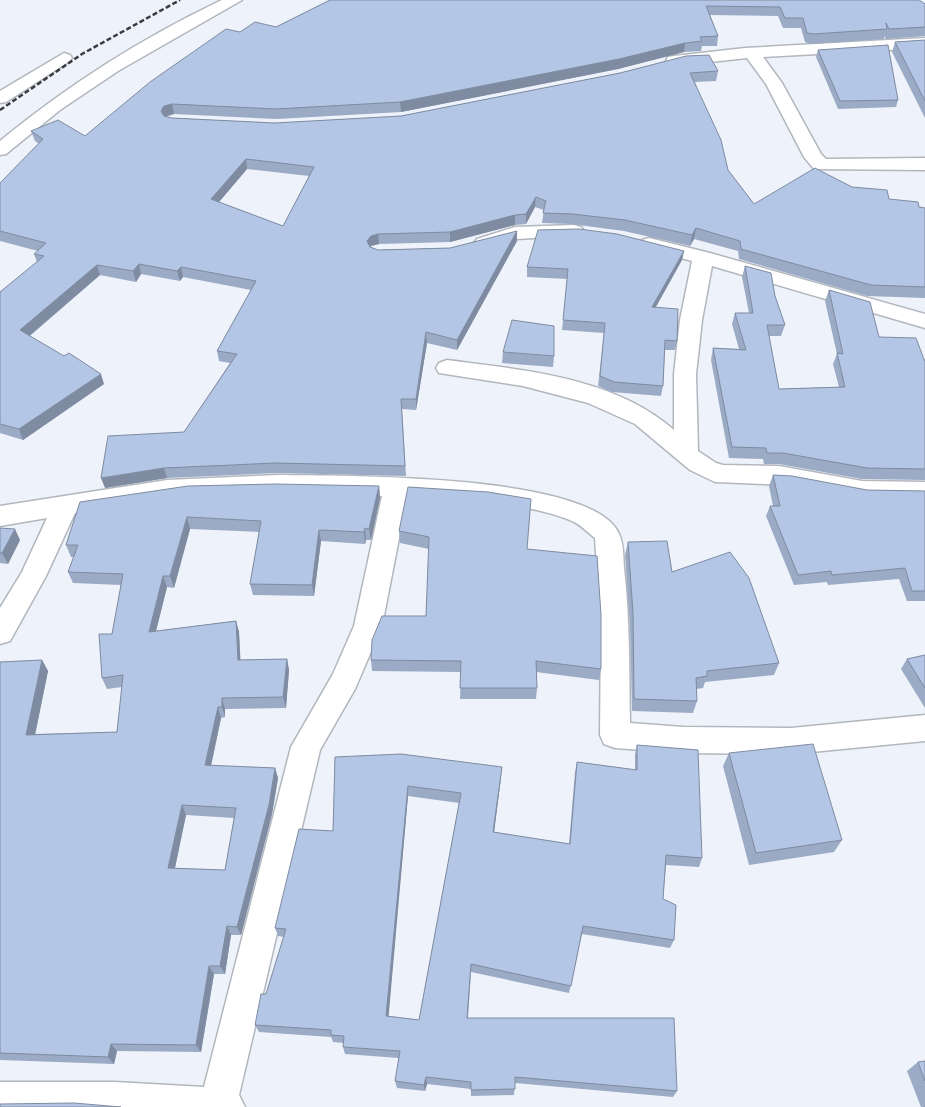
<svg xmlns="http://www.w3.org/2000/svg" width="925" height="1107" font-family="Lato,sans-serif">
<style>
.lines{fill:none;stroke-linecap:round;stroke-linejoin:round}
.street-casing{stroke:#b2b7be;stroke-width:3}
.street{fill:#fff;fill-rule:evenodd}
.rail{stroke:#3a3b3f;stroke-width:2.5;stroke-dasharray:5 2.5;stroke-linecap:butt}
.wall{fill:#9baac5;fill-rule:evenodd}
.shaded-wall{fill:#7e8ba0}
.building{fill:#b4c6e5;stroke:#7e8ba0;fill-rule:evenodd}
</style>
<rect width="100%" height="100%" fill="#eef2fa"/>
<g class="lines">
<defs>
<g id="street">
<path d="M222 0H242L118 71 60 110 6 154 0 155V141C68 85 142 38 222 0Z"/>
<path d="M925 38V48L763 57 782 83 821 154 826 159 925 158V170L814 169 804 157 766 84 747 58 674 66 668 65 666 61 668 57 674 56 745 48Z"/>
<path d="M64 53 70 55 72 58 70 61 6 102 0 103V91Z"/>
<path d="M574 225 581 227 584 231 581 235 517 239 484 249 477 247 474 243 477 239 515 227Z"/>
<path d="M649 238 710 253 925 314V328L712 266 702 320 696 374 698 451 716 463 723 465 779 466 862 481 925 482V500L862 499 788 485 715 482 690 470 635 424 588 403 523 386 439 373 436 368 439 363 447 360C523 370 614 377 674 430V374L680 320 692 261 642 248 639 244 642 240Z"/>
<path d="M278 475C340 476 594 473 619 534 624 544 623 557 624 568 630 619 629 671 630 723L683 727 791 728 925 715V741L791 754 683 753 615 748 604 744 600 735 601 626 595 538C588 533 581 525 574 522 534 503 451 498 407 497L382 626 355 689 320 750 239 1095 245 1107H0V1082H115L204 1087 291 747 333 674 354 626 382 496 278 494 191 496 75 513 46 576 10 641 0 644V608L22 572 47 518 0 526V506L167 480Z"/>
</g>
</defs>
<use href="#street" class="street-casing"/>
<use href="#street" class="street"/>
<path class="rail" d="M0 110 82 54 180 0"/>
</g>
<g class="wall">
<path d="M330 0 925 4V36L886 39 884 36V39L810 44 805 42 801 28H783L778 16 710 15 718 36 717 46H702L701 51 684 52 618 69 401 112 277 119 174 114 166 117 172 118 275 123 401 116 620 73 718 71 716 81 695 82 728 170 754 204 852 187 889 199 919 207 925 208V298L867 296 739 259 738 251 694 239 690 246 624 231 571 224 542 223 544 210 535 207 526 224 515 225 450 242 379 244 371 246V247L378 250 450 248 517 241 457 350 427 343 416 410 402 409 406 476 278 473 167 478 105 488 184 432 230 363 219 361 217 351 251 290 183 277 180 281 141 274 136 282 100 275 30 336 104 384 23 440 0 433V292L37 262 34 254 38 251 0 241V183L39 144 35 141 31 131 85 136 240 32 276 27ZM247 169 309 176 283 226 219 202Z"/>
<path d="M925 40V118L892 52 895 42Z"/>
<path d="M818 50 898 100 896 107 838 109 816 57Z"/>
<path d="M684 251 682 260 656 307 677 341 675 350H665L663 386 661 396 612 392 598 386 604 333 562 330 567 279 527 277V267Z"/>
<path d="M745 266 775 296 785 325 781 336H769L779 389 839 387 833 364 837 354 825 301 829 290 879 337 925 362V480L862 479 779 464H764L763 459 729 458 711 360 713 348 739 349 732 324 735 313H749L742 277Z"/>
<path d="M503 352 554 356 553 367 502 363Z"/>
<path d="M773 475 867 490 925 491V601H907L899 579 828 585 827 582 794 585 766 516 770 506H773L769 486Z"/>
<path d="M379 486 380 498 371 540H366L365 544 321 541 314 596 253 595 250 584 259 532 190 529 174 588 167 587 156 631 236 621 239 632 240 660 287 659 289 670 286 708 225 709V717L221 718 211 766 275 768 278 778 272 814 241 935H231L225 974H214L201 1052 117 1051 114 1064 0 1060V662L42 660 48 671 35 734 117 732 122 687 107 689 102 678 112 634 121 585 73 583 68 572 74 557H71L66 545 80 502ZM186 815 234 818 225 870 175 868Z"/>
<path d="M0 528 20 540 8 564 0 563Z"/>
<path d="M399 531 527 549 601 669 599 680 536 672 537 688 536 699H460L461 672 372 671 371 660 426 616 429 549 400 543Z"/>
<path d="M628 542 672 572 779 663 774 675 705 682 703 688 696 689 697 701 693 713 632 711 630 626 625 555Z"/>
<path d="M925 655V708L901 669 907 659Z"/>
<path d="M637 745 702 858 699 867 666 865 663 899 674 940 670 948 582 934 569 993 471 972 468 1018 677 1091 673 1097 515 1083 514 1095 471 1096V1089L427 1084 425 1091 397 1088 395 1081 399 1058 345 1054 343 1047 344 1043 333 1042 331 1037 259 1032 255 1025 266 994 284 937 278 936 275 928 333 831 335 757 501 777 494 832 569 844 575 772 577 762 635 770V755ZM408 796 459 803 419 1020 388 1016Z"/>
<path d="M729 753 842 840 834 852 749 865 723 766Z"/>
<path d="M925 1061V1107H921L907 1071 918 1062Z"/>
</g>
<g class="shaded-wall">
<path d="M685 43 684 52 618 69 401 112 400 102Z"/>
<path d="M172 104 174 114 166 116 163 121 161 111 164 106Z"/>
<path d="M246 159 247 169 213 209 211 199Z"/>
<path d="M536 197 535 207 526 224V214Z"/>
<path d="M515 215V225L450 242V232Z"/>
<path d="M696 228 694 239 690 246 692 235Z"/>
<path d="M517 231V241L457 350V340Z"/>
<path d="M378 234 379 244 371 246 368 251 367 241 371 236Z"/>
<path d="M684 251 682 260 650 317 652 307Z"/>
<path d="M139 264 141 274 136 282 133 271Z"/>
<path d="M97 265 100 275 24 340 20 330Z"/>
<path d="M181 267 183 277 180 281 177 271Z"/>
<path d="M426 332 427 343 416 410V399Z"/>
<path d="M101 374 104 384 23 440 19 429Z"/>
<path d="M164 468 167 478 105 488 101 478Z"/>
<path d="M379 486 380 498 371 540 369 529Z"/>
<path d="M187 517 190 529 174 588 170 576Z"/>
<path d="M365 528 366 540 365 544 364 532Z"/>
<path d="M15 529 20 540 8 564 2 553Z"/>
<path d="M319 530 321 541 314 596 312 585Z"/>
<path d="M163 576 167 587 153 643 149 632Z"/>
<path d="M236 621 239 632 241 670 238 660Z"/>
<path d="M287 659 289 670 286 708 283 697Z"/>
<path d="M42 660 48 671 33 745 26 735Z"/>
<path d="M222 698 225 709V717L222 707Z"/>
<path d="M218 707 221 718 209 775 205 765Z"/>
<path d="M502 767 501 777 493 841V832Z"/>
<path d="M275 768 278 778 272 814 241 935 237 927Z"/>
<path d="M408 786V796L388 1023 386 1016Z"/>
<path d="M182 805 186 815 173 877 168 868Z"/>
<path d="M227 926 231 935 225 974 220 966Z"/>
<path d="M209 966 214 974 201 1052 196 1045Z"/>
<path d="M111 1044 117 1051 114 1064 108 1057Z"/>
<path d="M426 1077 427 1084 425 1091 424 1085Z"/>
</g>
<g class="building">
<path d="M330 0H919L925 4V27L889 29 886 23 887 29 813 34 807 33 803 18H785L780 7 706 6 718 36 700 37 702 41 685 43 619 59 400 102 276 109 172 104 164 106 161 111 164 116 172 118 275 123 401 116 620 73 686 56 709 55 718 71 690 73 721 140 728 170 754 204 815 168 852 187 887 190 889 199 918 202 919 207 925 208V287L871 285 741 249 740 241 696 228 692 235 625 220 572 214 543 213 546 201 536 197 526 214 515 215 450 232 378 234 371 236 367 241 370 247 378 250 450 248 517 231 457 340 426 332 416 399H401L405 466 276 463 164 468 101 478 108 436 184 432 237 354 217 351 256 281 181 267 177 271 139 264 133 271 97 265 20 330 64 356 69 353 101 374 19 429 0 424V292L44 256 34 254 46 243 0 231V183L43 139 31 131 58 120 85 136 150 82 226 29 240 32 255 22 276 27ZM246 159 314 167 283 226 211 199Z"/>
<path d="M925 40V101L895 42Z"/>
<path d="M888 45 898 100 840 101 818 50Z"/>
<path d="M579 229 617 234 684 251 652 307 678 309 677 341 665 340 663 386 614 382 600 376 605 323 563 320 568 269 527 267 538 230Z"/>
<path d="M745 266 771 273 775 296 785 325H767L779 389 845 387 837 353 843 354 829 290 870 302 879 337 916 338 925 362V469L867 468 783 453H767L766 448 732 447 713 348 746 350 735 313H753Z"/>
<path d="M512 320 554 326V356L503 352Z"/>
<path d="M773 475 792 476 867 490 925 491V591H912L905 568 832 575 831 571 798 575 770 506H780Z"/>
<path d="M276 484 379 486 369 529 365 528 364 532 319 530 312 585 250 584 261 521 187 517 170 576H163L149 632 236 621 238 660 287 659 283 697 222 698V707H218L205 765 275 768 269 805 237 927 227 926 220 966H209L196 1045 111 1044 108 1057 0 1053V662L42 660 26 735 117 732 123 675 102 678 99 634H112L123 574 68 572 78 545H66L80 502 188 486ZM182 805 236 808 225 870 168 868Z"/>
<path d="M408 487 488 492 531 499 527 549 597 556 601 615V669L536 661 537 688H460L461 661 371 660 372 640 382 616H426L429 537 399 531Z"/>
<path d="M0 528 15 529 2 553H0Z"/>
<path d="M667 541 672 572 730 552 749 578 779 663 707 671V676L696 678 697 701 634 699 633 613 628 542Z"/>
<path d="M925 655V688L907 659Z"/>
<path d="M813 744 842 840 756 853 729 753Z"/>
<path d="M637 745 698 750 702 858 666 855 663 899 676 905 674 940 583 926 571 986 471 964 467 1018H674L677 1091 515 1077V1089L471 1090V1082L426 1077 424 1085 395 1081 400 1051 343 1047 344 1036 331 1035V1030L255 1025 261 994H266L286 929 275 928 299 829 333 831 335 757 401 754 502 767 493 832 570 844 577 762 637 770ZM408 786 461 793 419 1020 386 1016Z"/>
<path d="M925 1061V1081L918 1062Z"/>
<path d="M74 1103 121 1107H0V1104Z"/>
</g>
</svg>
